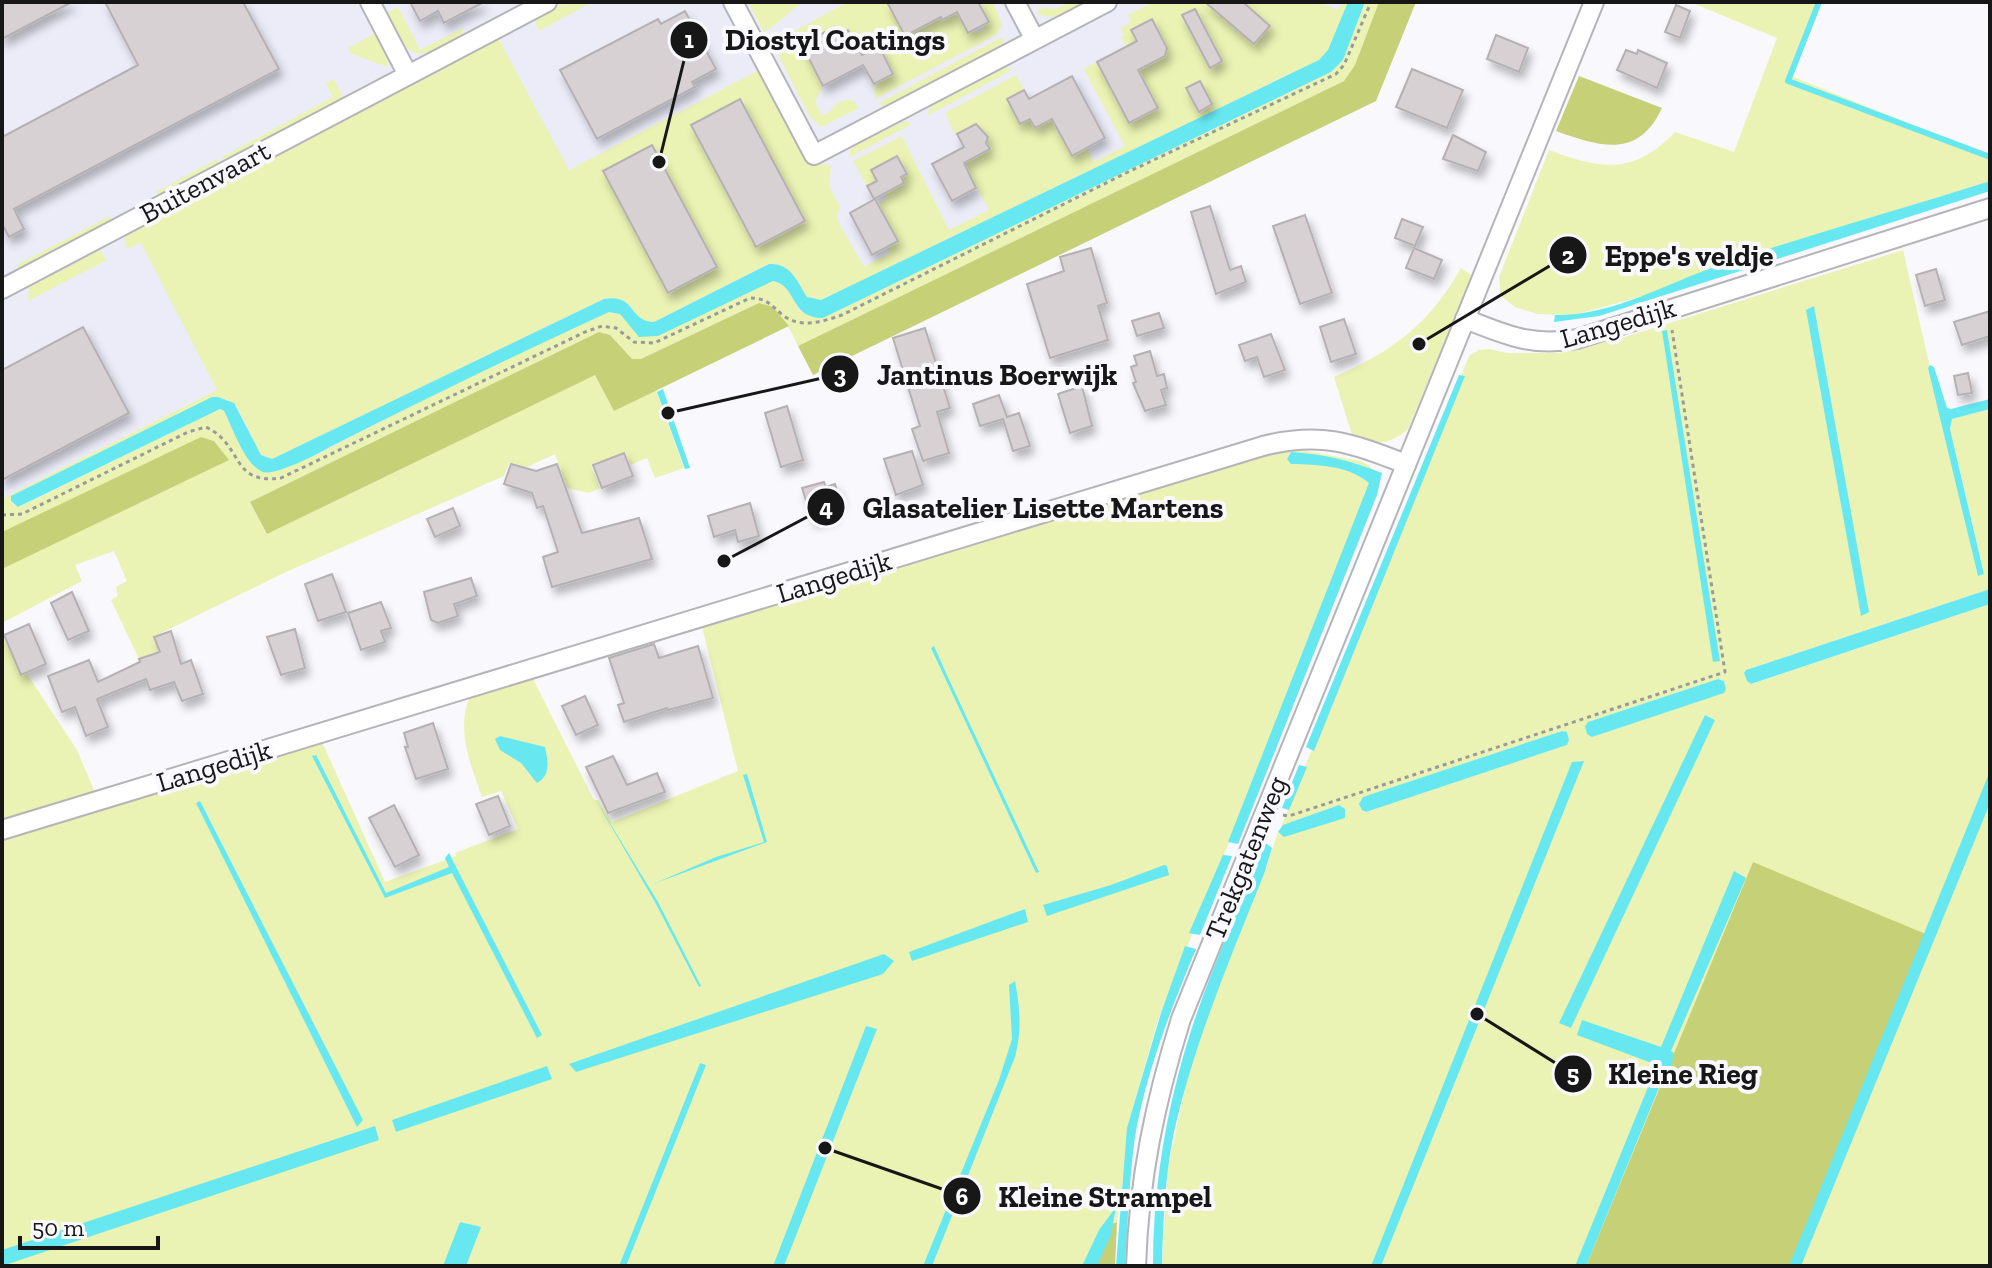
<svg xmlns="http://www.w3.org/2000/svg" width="1992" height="1268" font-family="'Zilla Slab',serif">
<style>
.built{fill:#ececf9}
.green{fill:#eaf3b3;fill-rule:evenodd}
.forest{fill:#c6d077}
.water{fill:#67e8f1}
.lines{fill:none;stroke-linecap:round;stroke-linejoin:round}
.stream{stroke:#67e8f1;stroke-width:6}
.building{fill:#d7d1d3;stroke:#b5b0b2;stroke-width:2;filter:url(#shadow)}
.minor-casing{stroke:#b4b4b9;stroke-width:22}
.path{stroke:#9a9a9d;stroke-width:3;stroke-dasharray:4 4;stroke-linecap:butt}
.minor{stroke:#fff;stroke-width:18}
.labels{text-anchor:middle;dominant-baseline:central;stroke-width:8;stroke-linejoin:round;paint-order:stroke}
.street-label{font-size:28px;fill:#171718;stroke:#f8f8fd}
.leader{fill:none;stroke:#171718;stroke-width:3}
.callout-dot{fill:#171718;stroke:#f8f8fd;stroke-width:3}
.mark-label{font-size:24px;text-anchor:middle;font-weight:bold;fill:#fff}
.callout-label{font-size:30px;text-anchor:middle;font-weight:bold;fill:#171718;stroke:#f8f8fd;stroke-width:8;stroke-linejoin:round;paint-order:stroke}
</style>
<defs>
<filter id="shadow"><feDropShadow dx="4" dy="7" stdDeviation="4" flood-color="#0004"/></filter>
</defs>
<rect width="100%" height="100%" fill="#f8f8fd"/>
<path class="built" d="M2 2H1356L1334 58 816 312 266 468 220 402 2 503Z"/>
<g class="green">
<path d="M566 2H585L587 5 539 31 535 21 536 17Z"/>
<path d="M748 2H804C789 11 779 24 764 32Z"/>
<path d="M848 2H887L905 36 941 17 943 20 957 12 967 32 974 30 976 33 984 29 983 25 989 22 978 2H993L1002 25 996 35 875 99 874 84 893 74 879 46 862 55 848 30 838 35 834 27 802 44 823 86 815 101 822 116C836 110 836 96 854 101L859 108 821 127 810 117 772 43Z"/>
<path d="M1070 2H1088C1071 11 1054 24 1036 12L1042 7 1056 9Z"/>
<path d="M1153 2H1318L1338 10 1342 2H1348L1328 50 1319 60 821 300 807 298C797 281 791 263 769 264L654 322C628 322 640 296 604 299L272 459 261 455 237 407 227 399 11 501 13 504 19 507 220 409 224 411 251 462 273 472 318 454 466 378 609 312 620 313 639 336 772 281 785 286 800 311 823 318 1331 72 1343 60 1365 2H1379L1355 65 1344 81 798 346C789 326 781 309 759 303L641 359H632L610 335 599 332 250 502 267 534 596 374 614 411 656 390 684 468 655 478 647 458 630 465 625 452 591 465 600 488 589 493 567 488 555 454 527 467 509 463 504 476 286 572 155 636 160 651 139 659 111 600 118 596 116 587 127 581 114 551 75 565 82 581 2 623V569L228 460 214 441 201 438 2 532V499L217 390 141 243 127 249 124 236 498 38 569 170 759 70 811 166 819 163 831 166 829 186 840 207 836 218 864 267 890 253 887 247 897 241 878 204 887 199 885 194 903 183 901 177 907 174 897 156 871 170 877 181 867 186 853 161 902 136 949 230 989 210 963 163 990 149 986 141 988 137 985 132H980L977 124 955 135 945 113 1016 75 1024 90 1007 99 1020 124 1030 119 1036 128 1052 119 1071 155 1087 147 1094 162 1125 146 1084 69 1126 46 1121 37 1124 35 1121 28 1131 22 1128 15Z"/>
<path d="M1690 2H1819L1791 76 1990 156V181L1715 267 1657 292 1574 315 1537 314 1515 307 1501 296 1499 277 1549 150C1602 170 1634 175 1675 132L1734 152 1777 38Z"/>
<path d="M398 7 420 50 463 28 462 37C415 61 410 63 387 13Z"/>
<path d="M376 33 386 53 388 67 352 54 348 48Z"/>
<path d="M1002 37 1005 44 1003 47 887 107 879 103Z"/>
<path d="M1005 67 1012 70 927 116 932 104Z"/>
<path d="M334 79 344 100 225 163 222 157 333 97 326 83Z"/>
<path d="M904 121 912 124 850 157V151L855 145Z"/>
<path d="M217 159 220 165 160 198 156 192Z"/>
<path d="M106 218H120L20 271 17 265Z"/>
<path d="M99 249 107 260 28 301 29 287Z"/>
<path d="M1903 250 1978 576 1984 573 1950 429 1952 419 1990 409V589L1746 670 1744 673 1747 681 1752 684 1990 604V1266H1794L1753 862 1586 1266H1162L1168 1168 1194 1047 1264 874 1278 832 1280 835 1339 805 1281 827 1469 356 1479 350 1489 349 1507 353H1559L1625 337ZM1718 679 1724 681 1726 689 1723 693 1592 737 1588 722ZM1562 731 1567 732 1569 740 1567 745 1366 812 1362 810 1360 801 1364 797Z"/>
<path d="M1461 268 1472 276 1408 429C1389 446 1376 444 1353 438L1334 377C1393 351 1429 325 1461 268Z"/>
<path d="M1296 449 1360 461 1370 466 1375 476 1158 1020 1134 1105 1117 1222 1110 1225 1086 1266H2V838L322 742 385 882 456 856 455 853 518 829 501 791 482 797C470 762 455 730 471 694L531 675 594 800H598L612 822 738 771 702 627 1265 454Z"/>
<path d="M2 636 77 750 96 795 2 822Z"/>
</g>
<g class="forest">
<path d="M1379 2H1416L1376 101 813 375 798 346 1344 81 1355 65Z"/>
<path d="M1579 76 1662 108C1638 159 1601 147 1556 131Z"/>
<path d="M759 303 773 307 789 326 614 411 595 375 267 534 250 502 599 332 610 335 632 359H641Z"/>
<path d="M201 437 214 441 229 460 2 569V532Z"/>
<path d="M1753 862 1928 935 1794 1266H1586Z"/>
<path d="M1117 1222 1115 1266H1086L1110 1225Z"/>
</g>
<g class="water">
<path d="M1348 2H1365L1343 60 1331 72 823 318C789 318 798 286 773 281L658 336 639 337 620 314 609 312C515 355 423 400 330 447 318 454 275 476 263 472 244 464 233 428 224 411L220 409 18 507 11 501V496L212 397H218L234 403 261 455 272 459 604 299C636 293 629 322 654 322L769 264C791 263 797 281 807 297L821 300 1319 60 1328 50Z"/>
<path d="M1990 181V191L1599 316 1554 322 1555 315C1612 316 1665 284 1717 266 1807 235 1899 210 1990 181Z"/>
<path d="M1814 306 1869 612 1861 616 1806 310Z"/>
<path d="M1667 330 1720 661 1713 662 1662 331Z"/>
<path d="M1930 365 1934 367 1947 408 1951 409 1990 399V409L1952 419 1950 429 1984 574 1978 576 1928 368Z"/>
<path d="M1459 375 1465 376 1314 751 1306 747Z"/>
<path d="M663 389 690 468 685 469 657 392Z"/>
<path d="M1291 452C1324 454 1352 461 1382 473L1377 495 1238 844 1228 842 1369 483C1347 465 1319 465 1291 464L1287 459Z"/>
<path d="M1990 589V604L1751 684 1747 681 1744 673 1746 670Z"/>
<path d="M934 646 946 673 1039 872 1036 873 931 648Z"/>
<path d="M1718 679 1724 681 1726 689 1724 693 1592 737 1587 734 1585 726 1588 722Z"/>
<path d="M1705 715 1715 720 1571 1028 1559 1023Z"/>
<path d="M1562 731 1567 732 1569 740 1567 745 1366 812 1362 810 1359 804 1363 797Z"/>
<path d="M500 736 545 747C548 760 551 776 537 783L521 763 500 750 495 739Z"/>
<path d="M316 755 386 893 449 867 445 858 449 853 542 1035 537 1038 452 873 385 898 312 756Z"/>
<path d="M1584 761 1381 1266H1371L1572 762Z"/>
<path d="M1299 765 1307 767 1289 810 1282 808Z"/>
<path d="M1990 771V803L1801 1266H1789Z"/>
<path d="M747 774 767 842 653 884 716 857 764 842 743 775Z"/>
<path d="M200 801 363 1120 357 1127 196 803Z"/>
<path d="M597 802 658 902 701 986 699 987 655 902Z"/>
<path d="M1339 805 1345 809V818L1284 837 1278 832 1283 825Z"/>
<path d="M1266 843 1272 848 1264 874C1230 959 1194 1043 1174 1132 1165 1176 1163 1222 1162 1266H1153C1153 1201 1162 1135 1179 1072 1199 994 1235 918 1266 843Z"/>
<path d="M1223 855 1232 856 1200 935 1189 933Z"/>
<path d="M1164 865 1167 866 1169 875 1047 916 1043 905 1111 885Z"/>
<path d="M1734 871 1746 878 1671 1051 1674 1053 1671 1069 1667 1068 1586 1266H1575L1657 1065 1577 1035 1582 1020 1661 1047Z"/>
<path d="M1025 909 1028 922 912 961 909 952Z"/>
<path d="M1185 946 1196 949C1171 1009 1146 1072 1135 1137 1129 1179 1128 1223 1125 1266H1116L1127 1128 1161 1013Z"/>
<path d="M884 954 894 961 883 974 576 1072 569 1064Z"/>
<path d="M1015 981C1020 1008 1022 1030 1015 1057L932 1266H923L999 1080 1012 1039 1009 985Z"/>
<path d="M866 1026 877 1029 784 1266H773Z"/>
<path d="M700 1063 706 1065 626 1266H619Z"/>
<path d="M547 1066 552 1079 396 1132 392 1120Z"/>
<path d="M375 1126 379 1140 2 1266V1250Z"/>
<path d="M1116 1207 1111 1235 1097 1266H1082L1099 1230Z"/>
<path d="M460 1222 481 1227 466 1266H443Z"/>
</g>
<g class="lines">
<path class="stream" d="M1819 2 1788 81 1990 157"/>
</g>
<g class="building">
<path d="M2 2H72L2 39Z"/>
<path d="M105 2H243L279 69 14 209 24 229 9 237 2 224V137L138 65Z"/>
<path d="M410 2H484L444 23 438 11 420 21Z"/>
<path d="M887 2H978L989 22 968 33 957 12 942 20 941 17 905 36Z"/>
<path d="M1205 2H1243L1270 26 1254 44Z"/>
<path d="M1676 5 1690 11 1680 38 1665 32Z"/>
<path d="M1195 9 1222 61 1210 68 1182 15Z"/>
<path d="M685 11 716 69 692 82 695 87 597 139 560 70 658 19 661 24Z"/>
<path d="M1152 19 1167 48 1165 56 1138 70 1158 108 1129 123 1097 62 1137 41 1131 30Z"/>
<path d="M834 27 838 35 848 30 862 55 879 46 893 74 874 84 863 65 823 86 802 45Z"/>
<path d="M1496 35 1528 48 1519 72 1487 59Z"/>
<path d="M1626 50 1637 54 1638 50 1667 63 1657 88 1617 70Z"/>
<path d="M1412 69 1463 90 1447 128 1396 107Z"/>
<path d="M1072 76 1105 138 1072 156 1052 119 1035 128 1030 119 1020 124 1007 99 1024 90 1029 99Z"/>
<path d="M1200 81 1212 104 1199 112 1186 88Z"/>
<path d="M740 99 805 221 756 247 691 125Z"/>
<path d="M976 124 988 137 986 143 990 149 964 163 976 188 952 201 932 164 964 147 957 134Z"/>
<path d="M1453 135 1486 152 1478 171 1443 159Z"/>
<path d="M652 145 717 267 668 293 603 171Z"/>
<path d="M897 156 907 174 901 177 904 183 874 199 867 186 877 181 871 170Z"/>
<path d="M875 199 898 241 872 255 850 213Z"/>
<path d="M1210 206 1230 270 1241 266 1246 282 1216 294 1191 212Z"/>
<path d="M1305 215 1332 293 1300 304 1273 226Z"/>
<path d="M1402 219 1423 227 1415 246 1395 238Z"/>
<path d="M1091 248 1107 303 1098 306 1108 340 1050 358 1027 284 1064 271 1060 257Z"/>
<path d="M1414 248 1442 260 1434 279 1406 268Z"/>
<path d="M1936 269 1945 300 1925 306 1916 275Z"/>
<path d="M1990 311V336L1962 345 1954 322Z"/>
<path d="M1159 313 1164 328 1137 336 1132 321Z"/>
<path d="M1344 319 1356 354 1331 362 1320 327Z"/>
<path d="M83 327 129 413 2 480V370Z"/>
<path d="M925 328 950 408 937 412 949 453 923 461 912 429 920 426 893 338Z"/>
<path d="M1271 334 1285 370 1264 377 1257 357 1245 361 1239 345Z"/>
<path d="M1150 351 1157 376 1164 374 1167 388 1161 390 1166 405 1145 411 1133 383 1136 382 1131 367 1137 365 1134 356Z"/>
<path d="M1968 373 1972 393 1958 395 1954 376Z"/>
<path d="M1082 386 1092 426 1070 433 1058 394Z"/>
<path d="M999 395 1007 417 1019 413 1030 446 1013 451 1003 419 980 426 973 404Z"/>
<path d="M787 406 803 460 781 467 765 413Z"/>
<path d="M912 451 923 485 896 495 884 459Z"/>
<path d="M624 453 633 476 602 488 593 465Z"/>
<path d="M511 464 536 471 557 464 582 533 639 518 652 559 552 587 543 557 558 552 543 506 537 508 532 493 504 484Z"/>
<path d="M824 482 826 487 835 484 840 500 830 503 833 514 812 520 802 488Z"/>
<path d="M750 503 759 536 738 542 735 530 714 537 708 516Z"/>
<path d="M453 508 460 526 435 537 427 519Z"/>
<path d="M332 574 346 612 318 621 305 584Z"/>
<path d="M471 578 477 596 454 604 458 616 438 623 431 620 424 592Z"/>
<path d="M72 592 89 631 68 640 51 603Z"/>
<path d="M381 602 391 628 381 631 385 642 361 650 348 613Z"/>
<path d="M29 624 46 664 21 675 4 635Z"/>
<path d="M295 629 305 668 281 675 267 637Z"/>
<path d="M171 631 181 664 191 660 203 694 182 701 174 682 150 690 146 679 97 699 108 727 86 736 75 707 62 712 48 676 89 660 98 682 140 662 139 659 160 652 154 637Z"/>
<path d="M654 644 659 658 698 646 713 698 668 710 667 708 624 722 618 705 624 703 609 658Z"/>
<path d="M585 696 598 725 576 735 562 706Z"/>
<path d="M433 723 448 769 416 779 405 747H408L404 733Z"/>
<path d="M613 756 627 785 657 773 665 792 608 813 586 767Z"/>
<path d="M498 796 510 826 489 835 476 804Z"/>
<path d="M394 805 419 855 395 867 369 818Z"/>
</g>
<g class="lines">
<defs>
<g id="minor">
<path d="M370 2 408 75"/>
<path d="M733 2 814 155 1107 2"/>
<path d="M1015 2 1034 38"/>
<path d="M2 289 547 2"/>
<path d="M1465 319C1507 335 1530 347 1577 339L1990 208"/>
<path d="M2 830 1263 446C1321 431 1351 443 1406 464"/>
<path d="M1136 1266C1139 1178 1155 1102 1181 1019L1594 2"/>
</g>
</defs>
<use href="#minor" class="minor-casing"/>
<g class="path">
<path d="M2 332V333"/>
<path d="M2 515 22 514 188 432 206 427C244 445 230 485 281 478L585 332 602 326 608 327 616 328 634 342 654 343 750 298C768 298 771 306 784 316 802 329 824 321 842 315L1126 173 1336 74 1344 65 1371 2"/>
<path d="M1283 815 1289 816 1725 672 1672 330"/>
</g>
<use href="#minor" class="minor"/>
</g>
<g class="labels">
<g class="street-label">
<text transform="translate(205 182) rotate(-28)">Buitenvaart</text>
<text transform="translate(1618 323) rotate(-16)">Langedijk</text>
<text transform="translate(834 577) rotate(-17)">Langedijk</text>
<text transform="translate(214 766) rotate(-17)">Langedijk</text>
<text transform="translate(1246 858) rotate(-68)">Trekgatenweg</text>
</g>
</g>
<path class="leader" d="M659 162L689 40M1419 344L1568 255M668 413L840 374M724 561L826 507M1477 1014L1573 1074M825 1148L962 1196"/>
<g class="callout-dot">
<circle cx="659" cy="162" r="8"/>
<circle cx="1419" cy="344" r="8"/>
<circle cx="668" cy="413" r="8"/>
<circle cx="724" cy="561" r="8"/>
<circle cx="1477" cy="1014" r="8"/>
<circle cx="825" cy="1148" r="8"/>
<circle cx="689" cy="40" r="20"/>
<circle cx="1568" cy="255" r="20"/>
<circle cx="840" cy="374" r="20"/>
<circle cx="826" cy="507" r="20"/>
<circle cx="1573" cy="1074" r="20"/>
<circle cx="962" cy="1196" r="20"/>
</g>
<g class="mark-label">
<text x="689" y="48">1</text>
<text x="1568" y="264">2</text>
<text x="840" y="383">3</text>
<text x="826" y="516">4</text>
<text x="1573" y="1082">5</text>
<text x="962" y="1205">6</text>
</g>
<g class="callout-label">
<text x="835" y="50">Diostyl Coatings</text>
<text x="1689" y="266">Eppe's veldje</text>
<text x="997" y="385">Jantinus Boerwijk</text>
<text x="1043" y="518">Glasatelier Lisette Martens</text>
<text x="1683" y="1084">Kleine Rieg</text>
<text x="1105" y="1207">Kleine Strampel</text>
</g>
<rect width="1992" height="1268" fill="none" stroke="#171718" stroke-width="8"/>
<path d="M20 1236v12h138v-12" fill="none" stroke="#171718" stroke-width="4"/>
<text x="32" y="1236" font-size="24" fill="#171718" stroke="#f8f8fd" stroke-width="6" paint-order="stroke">50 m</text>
</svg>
